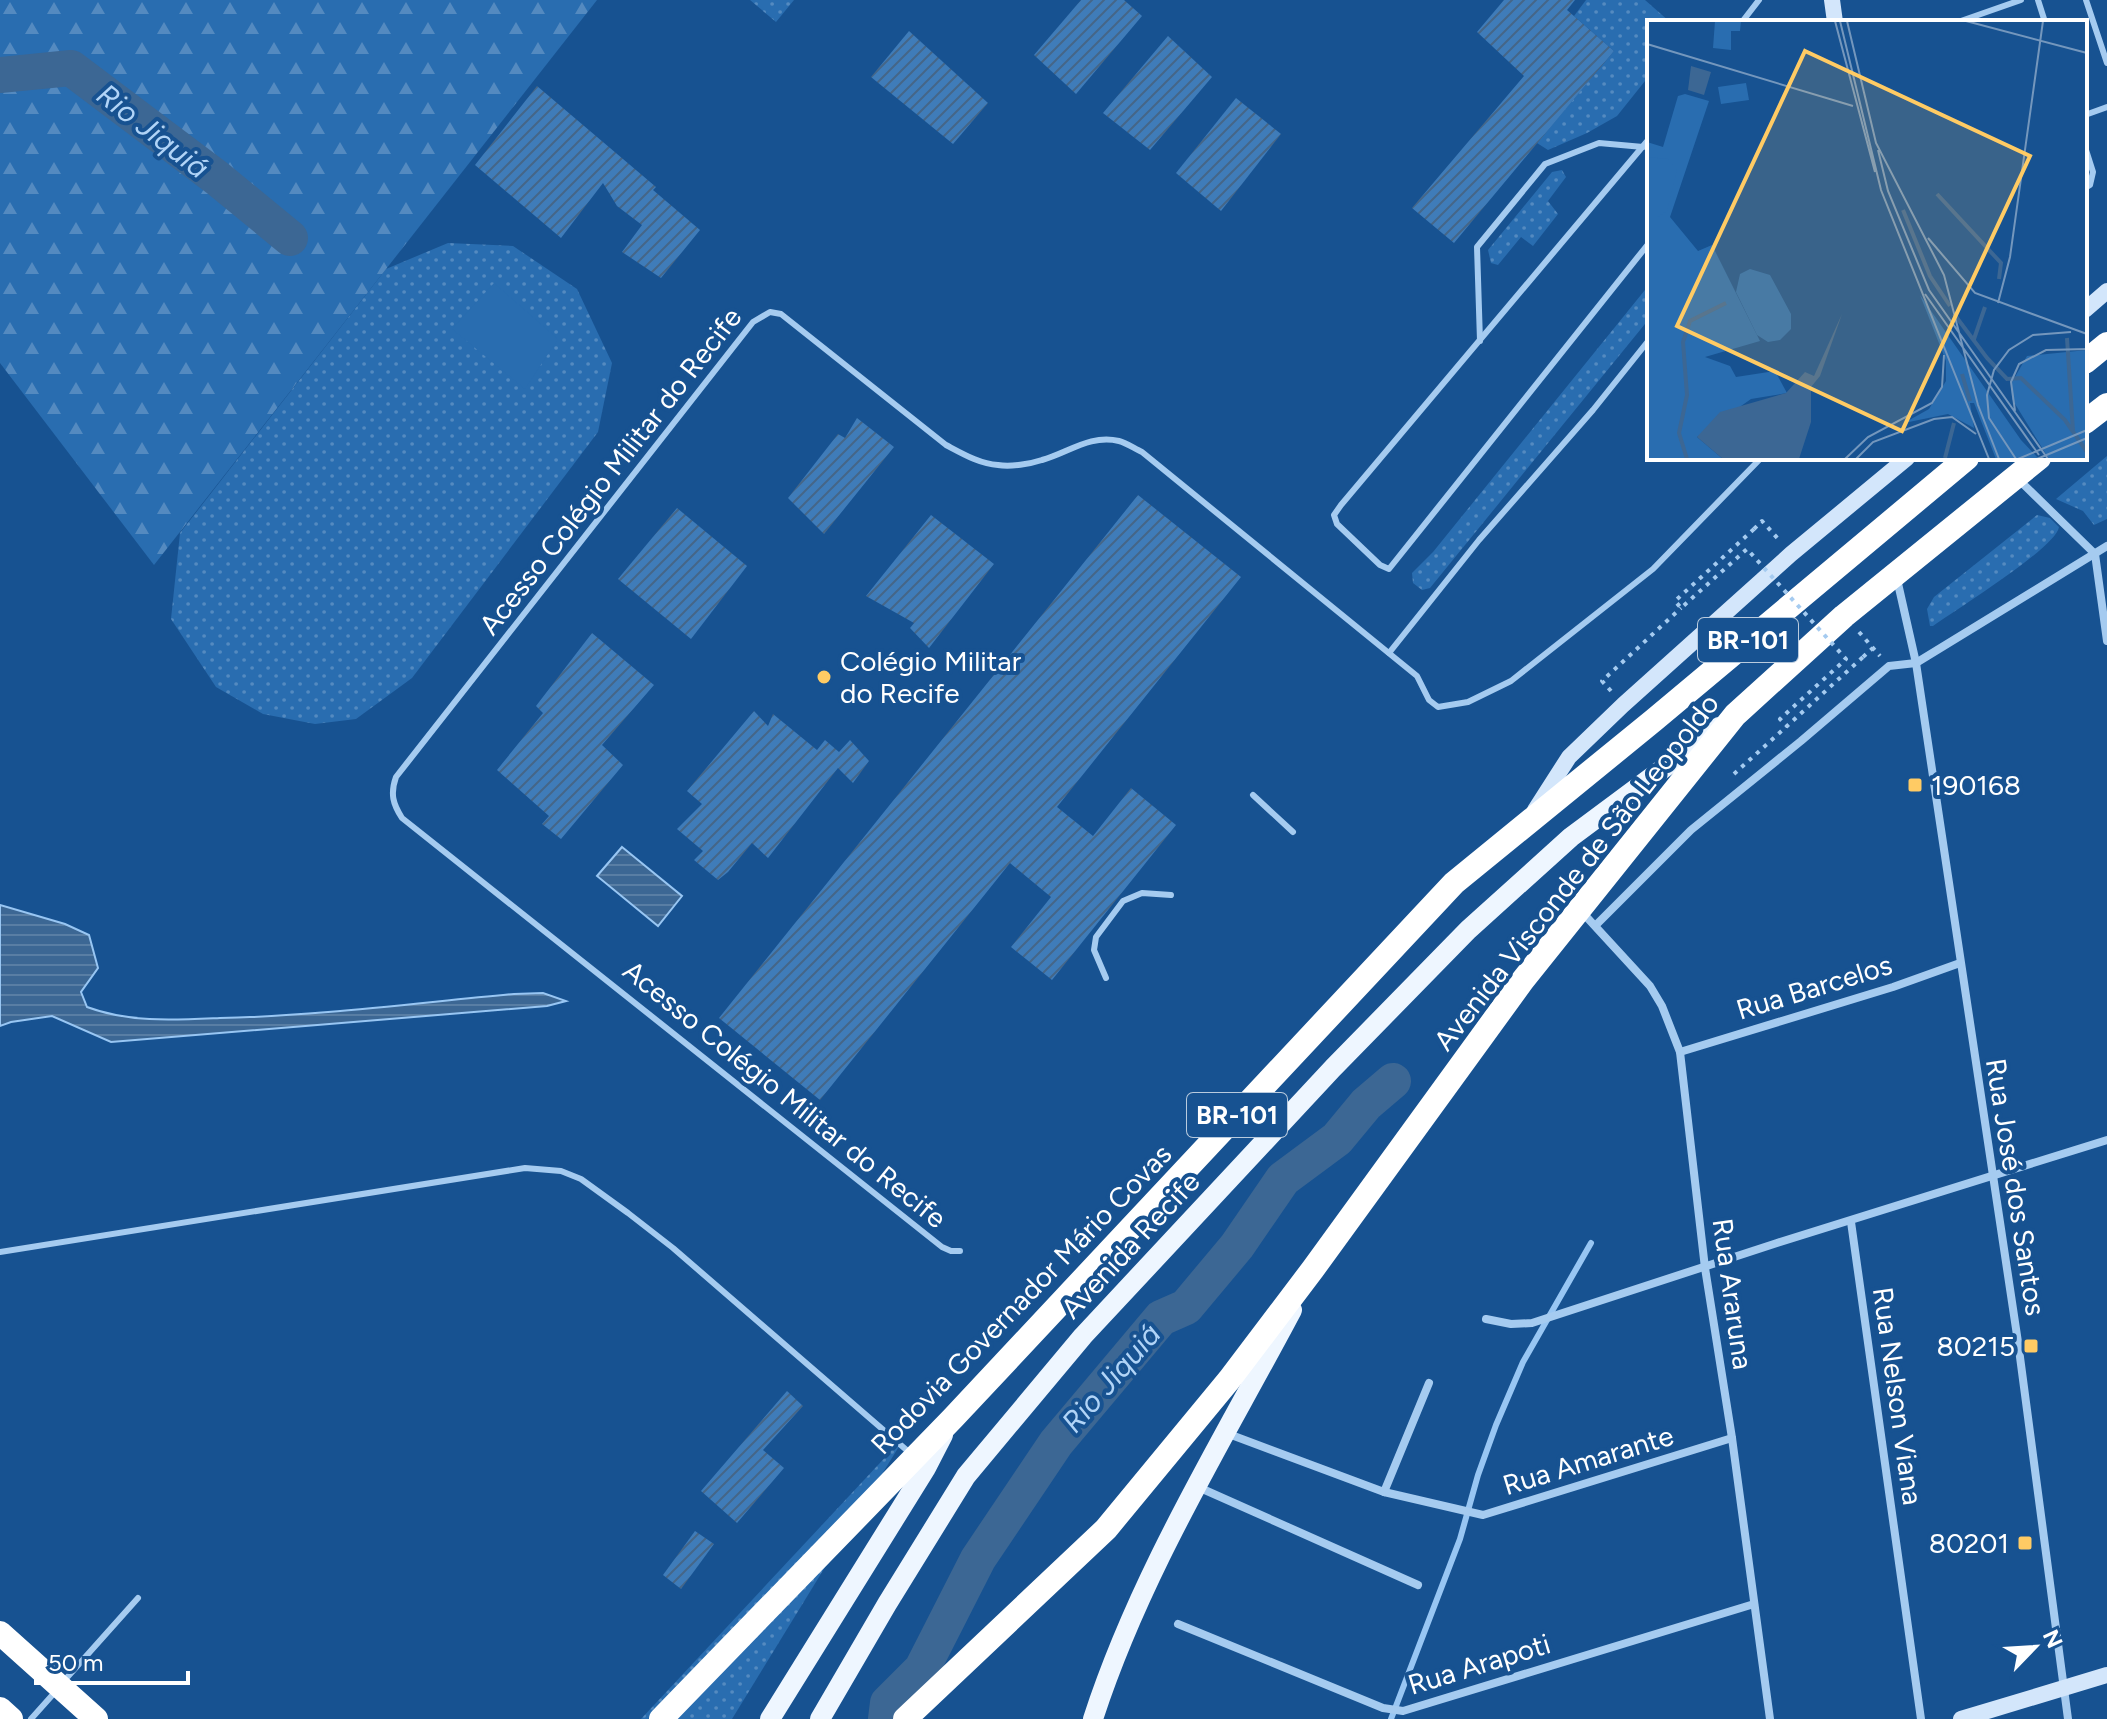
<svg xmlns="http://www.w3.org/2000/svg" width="2107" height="1719" font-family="Figtree,sans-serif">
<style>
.grass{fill:url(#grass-dots)}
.forest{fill:url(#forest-firs)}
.garden{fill:#296db0}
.water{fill:url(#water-rules);stroke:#98c6f3;stroke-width:2}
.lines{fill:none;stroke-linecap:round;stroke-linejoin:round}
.stream{stroke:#98c6f3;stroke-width:6}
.river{stroke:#3c6794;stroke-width:36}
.building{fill:url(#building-hatch)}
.path{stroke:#a5cbf0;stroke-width:4;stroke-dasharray:4 6;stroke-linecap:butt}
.lane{stroke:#a5cbf0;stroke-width:6}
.street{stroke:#a5cbf0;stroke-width:8}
.secondary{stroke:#d3e6fb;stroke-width:16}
.primary{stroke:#eef6ff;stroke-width:20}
.highway{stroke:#fff;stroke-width:24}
.path-bridge{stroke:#a5cbf0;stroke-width:4;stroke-dasharray:4 6;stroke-linecap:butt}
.poi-dot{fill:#ffcb64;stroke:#175291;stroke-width:3}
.labels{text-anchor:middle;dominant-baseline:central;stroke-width:8;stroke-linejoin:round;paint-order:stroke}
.shield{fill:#175291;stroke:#b9cbde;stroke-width:2}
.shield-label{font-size:26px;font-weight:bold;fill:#fff}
.street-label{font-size:28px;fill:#fff;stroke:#175291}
.poi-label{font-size:28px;fill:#fff;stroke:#175291;text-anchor:start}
.water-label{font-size:30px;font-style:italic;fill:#b1d4f7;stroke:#175291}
.inset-river{fill:none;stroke:#3c6794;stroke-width:4}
.inset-road{fill:none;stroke:#7497bd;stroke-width:2}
.view{fill:#ffcb64;fill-opacity:0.15;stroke:#ffcb64;stroke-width:4}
.inset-edge{fill:none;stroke:#fff;stroke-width:4}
</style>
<defs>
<pattern id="grass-dots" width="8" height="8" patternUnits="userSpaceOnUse" patternTransform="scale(2)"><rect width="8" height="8" fill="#296db0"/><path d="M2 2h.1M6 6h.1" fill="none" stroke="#548ac0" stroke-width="1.8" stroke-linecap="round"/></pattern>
<pattern id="forest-firs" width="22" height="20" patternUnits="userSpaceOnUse" patternTransform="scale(2)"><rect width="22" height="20" fill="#296db0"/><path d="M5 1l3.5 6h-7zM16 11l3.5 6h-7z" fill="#548ac0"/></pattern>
<pattern id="water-rules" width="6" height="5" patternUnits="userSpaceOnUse" patternTransform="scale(2)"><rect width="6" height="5" fill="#3c6794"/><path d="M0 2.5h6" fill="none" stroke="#597ea4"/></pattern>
<pattern id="building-hatch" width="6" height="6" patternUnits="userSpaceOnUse" patternTransform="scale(2)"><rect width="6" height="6" fill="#3f7cb9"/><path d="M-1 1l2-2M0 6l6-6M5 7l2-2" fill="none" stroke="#456688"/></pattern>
</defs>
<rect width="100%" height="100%" fill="#175291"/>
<g class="grass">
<path d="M750 0H794L776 22Z"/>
<path d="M1586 0H1645L1670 22H1649V76L1617 116 1587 133 1548 150 1537 143 1614 51 1574 16Z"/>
<path d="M1562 170 1566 177 1548 201 1558 214 1533 246 1521 237 1498 265 1491 263 1488 250 1552 172Z"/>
<path d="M448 243 513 246 577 289 612 363 598 432 412 678 356 719 315 724 263 714 216 687 171 619 180 533 386 269Z"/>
<path d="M1649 285V319L1430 588 1422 590 1413 583 1412 573 1433 552Z"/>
<path d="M2107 456V519L2094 525 2083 511 2056 499Z"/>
<path d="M2037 515 2050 518 2059 527C2057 547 1954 611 1933 626H1930L1927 609 1934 597Z"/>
<path d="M906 1435 732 1719H641Z"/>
</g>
<path class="forest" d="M0 0H597L154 565 0 363Z"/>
<path class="garden" d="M494 283 558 339 525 389 452 329Z"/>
<g class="water">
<path d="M622 847 682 896 658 926 597 876Z"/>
<path d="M0 905 65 924 89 935 98 968 81 992 87 1007C130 1023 175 1020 220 1018 319 1016 416 1003 514 994L543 993 566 1001 547 1006 111 1042 52 1016 11 1022 0 1026Z"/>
</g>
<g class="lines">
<path class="stream" d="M1391 1719 1460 1539 1478 1475 1496 1425 1523 1362 1591 1243"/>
<g class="river">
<path d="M0 75 71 68 217 178 290 238"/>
<path d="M886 1719 888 1703 922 1669 978 1559 1056 1443 1161 1318 1186 1307 1237 1246 1283 1179 1337 1139 1366 1104 1393 1081"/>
</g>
</g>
<g class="building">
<path d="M1081 0H1124L1142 16 1076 94 1034 55Z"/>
<path d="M1504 0H1575L1567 10 1614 51 1454 243 1412 208 1524 76 1477 32Z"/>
<path d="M909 31 988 103 953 144 871 77Z"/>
<path d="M1168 36 1212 77 1150 150 1103 113Z"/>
<path d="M537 86 656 187 653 190 700 230 661 278 622 252 642 225 617 206 603 183 561 238 475 165Z"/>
<path d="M1236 98 1281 134 1221 211 1176 173Z"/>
<path d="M857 418 894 447 824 534 788 498 838 434 845 438Z"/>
<path d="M1138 495 1241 577 1057 807 1093 836 1131 788 1176 825 1052 980 1011 947 1051 897 1010 863 820 1100 719 1018Z"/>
<path d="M677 508 747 566 691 639 618 579Z"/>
<path d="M931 515 994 564 929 648 910 628 914 623 866 596Z"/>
<path d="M592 633 654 685 602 745 623 765 561 839 542 824 549 816 497 770 543 713 536 706Z"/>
<path d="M754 711 768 726 773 714 817 750 825 740 839 752 850 740 869 761 853 783 838 768 768 858 752 843 728 872 718 880 694 860 703 851 677 829 702 804 687 791Z"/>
<path d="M787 1391 803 1406 763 1450 784 1468 737 1523 701 1491Z"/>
<path d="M695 1531 714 1544 681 1589 663 1575Z"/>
</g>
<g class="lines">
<g class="path">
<path d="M1754 529 1762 521 1780 541"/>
<path d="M1859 632 1880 656"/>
<path d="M1863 657 1873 648"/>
<path d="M1611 691 1602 681 1681 608"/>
<path d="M1734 774 1787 726"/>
</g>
<g class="lane">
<path d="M2038 0 2045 22"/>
<path d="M2086 0 2107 63"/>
<path d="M1742 22 1759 0"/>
<path d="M1958 22 2021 0"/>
<path d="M2085 115 2107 107"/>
<path d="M1649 139 1341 505 1334 515 1337 524 1380 565 1389 569 1649 243"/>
<path d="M2085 147 2093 172 2090 185 2085 188"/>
<path d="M1480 341 1477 247 1545 164 1599 143 1643 147"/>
<path d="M1389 653 1479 540 1593 410 1649 340"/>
<path d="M1253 795 1293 832"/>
<path d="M1106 978 1094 950 1096 937 1123 901 1142 893 1171 895"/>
<path d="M960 1251H951L942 1247 402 818C393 804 390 794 396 777L753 322 770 312 781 314 946 445C963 454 980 464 998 465 1011 467 1030 464 1042 460 1068 453 1090 434 1119 441 1127 443 1135 449 1142 452L1417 676 1429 700 1438 707 1468 702 1511 681 1653 569 1761 458"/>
<path d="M0 1252 525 1168 561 1171 581 1179 628 1213 673 1248 910 1453"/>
<path d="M63 1682 138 1598"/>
<path d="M31 1719 56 1691"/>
</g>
<g class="street">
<path d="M2018 479 2095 554 2107 641"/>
<path d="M1897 579 1916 663 2018 1342 2068 1719"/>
<path d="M1582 912 1650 986 1662 1006 1680 1052 1705 1268 1732 1438 1770 1719"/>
<path d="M1596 925 1691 830 1801 741 1889 666 1916 663 2107 546"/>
<path d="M1680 1052 1893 987 1960 963"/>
<path d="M1851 1222 1921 1719"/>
<path d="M1486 1319 1511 1324 1532 1323 1777 1243 2107 1140"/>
<path d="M1226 1433 1384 1492 1483 1515 1732 1438"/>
<path d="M1198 1487 1418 1585"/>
<path d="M1384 1492 1429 1383"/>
<path d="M1178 1624 1383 1708 1403 1711 1754 1604"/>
</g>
<g class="secondary">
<path d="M1832 0 1835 22"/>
<path d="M2085 310 2107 291"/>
<path d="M1535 810 1569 757 1623 705 1791 554 1907 458"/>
<path d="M1961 1719 2107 1675"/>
</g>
<g class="primary">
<path d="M770 1719 926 1468 943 1435"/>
<path d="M820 1719 887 1604 966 1476 1083 1336 1333 1068 1468 930 1571 837 1719 727"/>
<path d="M1093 1719C1140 1574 1221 1444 1292 1310"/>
</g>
<g class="highway">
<path d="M2085 362 2107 344"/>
<path d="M2085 422 2107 405"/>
<path d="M0 1633 96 1719"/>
<path d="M0 1709 11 1719"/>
<path d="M661 1719 953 1418 1454 883 1654 720 1967 458"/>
<path d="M905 1719 1106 1529 1229 1380 1313 1269 1523 980 1735 715 1844 616 2039 458"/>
</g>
<path class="path-bridge" d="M1754 529 1675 601 1681 608 1747 549 1846 659 1780 719 1787 726 1863 657"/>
</g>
<g class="poi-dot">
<circle cx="824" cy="677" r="8"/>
<rect x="1907" y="777" width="16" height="16" rx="4"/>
<rect x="2023" y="1338" width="16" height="16" rx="4"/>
<rect x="2017" y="1535" width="16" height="16" rx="4"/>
</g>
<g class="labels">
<g class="shield">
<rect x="1698" y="618" width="100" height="44" rx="6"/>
<rect x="1187" y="1093" width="100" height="44" rx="6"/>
</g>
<g class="shield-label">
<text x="1748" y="640">BR-101</text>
<text x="1237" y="1115">BR-101</text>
</g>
<g class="street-label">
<text transform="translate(610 471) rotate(-52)">Acesso Colégio Militar do Recife</text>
<text transform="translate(1576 872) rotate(-52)">Avenida Visconde de São Leopoldo</text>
<text transform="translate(1814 987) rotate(-17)">Rua Barcelos</text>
<text transform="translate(785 1094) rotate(39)">Acesso Colégio Militar do Recife</text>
<text transform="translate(2016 1187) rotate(81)">Rua José dos Santos</text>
<text transform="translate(1130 1245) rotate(-47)">Avenida Recife</text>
<text transform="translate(1733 1294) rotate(82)">Rua Araruna</text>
<text transform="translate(1021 1299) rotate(-46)">Rodovia Governador Mário Covas</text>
<text transform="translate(1898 1396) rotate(82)">Rua Nelson Viana</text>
<text transform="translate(1588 1460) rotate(-17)">Rua Amarante</text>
<text transform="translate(1479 1664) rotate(-17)">Rua Arapoti</text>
</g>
<g class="poi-label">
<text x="840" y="661">Colégio Militar<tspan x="840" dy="32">do Recife</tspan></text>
<text x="1931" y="785">190168</text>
<text x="2015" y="1346" text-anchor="end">80215</text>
<text x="2009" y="1543" text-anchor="end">80201</text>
</g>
<g class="water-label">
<text transform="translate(153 131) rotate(38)">Rio Jiquiá</text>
<text transform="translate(1111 1378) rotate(-49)">Rio Jiquiá</text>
</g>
</g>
<g transform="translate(1647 20)">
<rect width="440" height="440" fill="#175291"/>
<path d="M68 1H94L93 11H84V30L66 28ZM103 249 123 255 144 294V309L133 320 121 322 110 315 89 272 93 254ZM273 275 374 420 392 439H349L327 383H323L327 408 301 394 257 403 282 389 299 361V341ZM440 330V439H402L365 379 364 364 380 336Z" fill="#296db0"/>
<path d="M38 74 62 81 23 197 51 231 65 225 113 321 58 337 83 346 89 357 128 351 140 373 104 379 50 417 76 439H0V122L16 127 31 76Z" fill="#296db0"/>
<path d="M99 63 102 80 74 84 71 67ZM0 137 21 139 30 150 20 191 9 198H0Z" fill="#296db0"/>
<path d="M44 46 64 52 57 75 41 70ZM195 294 173 356 164 367V402L152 439H76L50 417 73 392 139 373 158 352 167 356Z" fill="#3c6794"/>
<path class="inset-river" d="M290 174 354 243 352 259M256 190 283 256 303 286M307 294 340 338 360 359 374 358 418 400 440 432M420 318 426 411M327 319 338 287M315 354 323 381M298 438 307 403M40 439 32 413 40 375 36 322 43 301 79 283"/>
<path class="inset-road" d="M188 1 228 152M193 1 234 170 342 439M200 1 229 123 297 255 331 385 352 439M319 1 440 33M0 24 206 86M231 130 241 171 282 270 401 439M281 218 328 273 440 314M278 274 392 435M351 283 363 237 396 1M368 391 364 362 372 344 399 330 440 329M198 439 221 417 285 383 295 367 297 335M209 439 226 422 287 399 305 397 329 414M369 439 342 398 340 375 347 350 362 330 386 315 424 312M371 439 440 410M390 439 440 418"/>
<path class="view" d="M158 31 383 136 255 411 30 306Z"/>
<rect width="440" height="440" class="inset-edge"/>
</g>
<g transform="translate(2035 1647) rotate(65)" stroke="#175291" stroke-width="6" paint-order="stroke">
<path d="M0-6L14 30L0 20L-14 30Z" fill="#ffffff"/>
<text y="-12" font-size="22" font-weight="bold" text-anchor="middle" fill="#ffffff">N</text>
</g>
<path d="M36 1671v12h152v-12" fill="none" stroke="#ffffff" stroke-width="4"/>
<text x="48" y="1671" font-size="24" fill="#ffffff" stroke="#175291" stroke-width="6" paint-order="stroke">50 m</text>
</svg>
